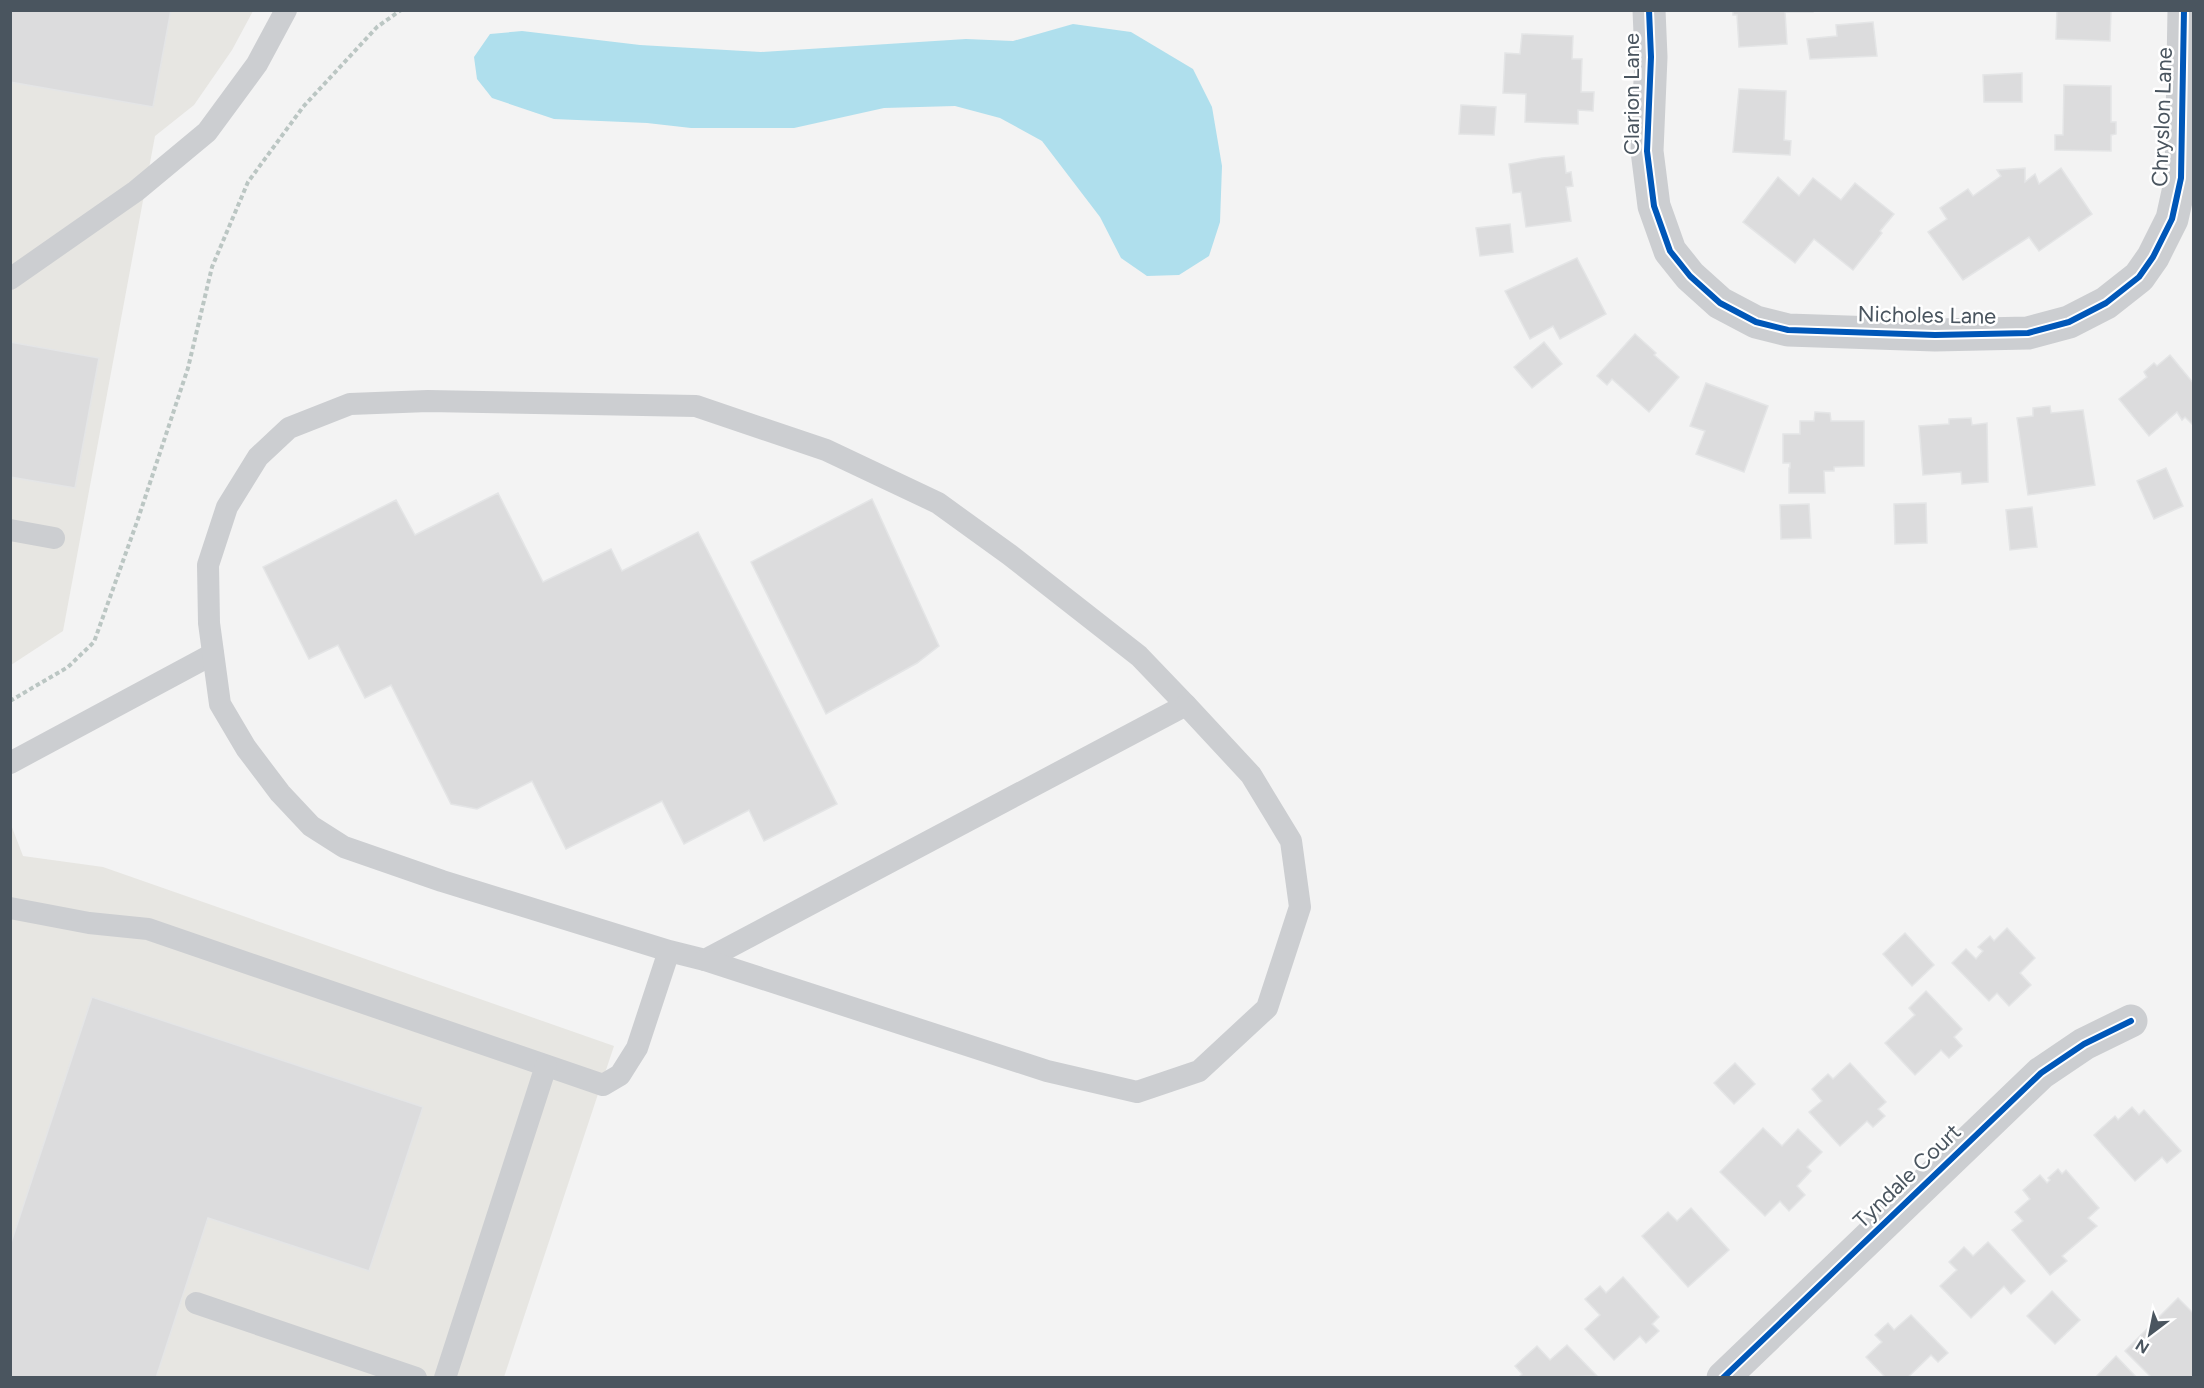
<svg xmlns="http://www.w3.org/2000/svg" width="2204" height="1388" font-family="Figtree,sans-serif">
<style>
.commercial{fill:#e7e6e2}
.water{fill:#afdfed}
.building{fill:#dcdcdd;stroke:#e4e5e6;stroke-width:1.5}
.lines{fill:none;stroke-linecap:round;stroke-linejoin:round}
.path{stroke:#bbc6c3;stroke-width:4;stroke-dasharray:4.5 3;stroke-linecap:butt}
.lane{stroke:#ccced1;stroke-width:22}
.street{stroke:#ccced1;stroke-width:33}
.cycleway-casing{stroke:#fff;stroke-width:10}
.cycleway{stroke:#0057b8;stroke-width:6}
.labels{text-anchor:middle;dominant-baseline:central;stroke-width:5;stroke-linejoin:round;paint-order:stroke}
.street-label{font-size:22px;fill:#4a555f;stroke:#fff}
</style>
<rect width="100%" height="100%" fill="#f3f3f3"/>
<g class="commercial">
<path d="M11 11H253L232 50 194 105 155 136 63 631 11 665Z"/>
<path d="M10 822 23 856 103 867 614 1046 504 1377H11Z"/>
</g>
<path class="water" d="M1073 24 1131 32 1193 69 1212 107 1222 166 1220 222 1209 256 1179 275 1147 276 1121 258 1100 217 1042 141 1000 118 955 106 884 108 794 128H691L647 123 554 119 492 98 477 79 474 57 490 34 522 31 640 45 761 52 966 39 1013 41Z"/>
<g class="building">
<path d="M10 10H171L153 107 10 82Z"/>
<path d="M1733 10H1813V12H1785L1787 44 1739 47 1737 15H1733Z"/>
<path d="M2057 10H2111L2110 41 2056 39Z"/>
<path d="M1873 22 1877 56 1810 59 1807 39 1837 36 1836 25Z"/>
<path d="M1522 34 1573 36 1572 59H1582L1581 92H1594L1593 111 1578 110V124L1525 122 1526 94 1503 93 1505 53 1520 54Z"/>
<path d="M2022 73V102H1984L1983 75Z"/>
<path d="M2064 85 2111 86V122H2116V134L2111 135V151L2055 150V135H2063Z"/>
<path d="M1739 89 1786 91 1784 140 1791 141 1790 155 1733 152Z"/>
<path d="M1461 105 1496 107 1494 135 1459 134Z"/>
<path d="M1564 156 1566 173 1571 172 1573 186 1566 187 1571 221 1526 227 1521 192 1513 193 1509 164 1542 158Z"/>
<path d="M2025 168V182L2035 174 2039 184 2061 168 2092 214 2039 251 2029 237 1963 280 1928 232 1947 219 1940 208 1968 189 1973 196 2001 176 1997 170Z"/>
<path d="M1778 177 1799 196 1813 178 1841 200 1855 183 1894 214 1880 231 1882 233 1853 270 1814 239 1795 263 1743 222Z"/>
<path d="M1510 224 1513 252 1480 256 1476 228Z"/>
<path d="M1577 258 1606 314 1560 339 1553 326 1530 339 1505 291Z"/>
<path d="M1635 334 1656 353 1654 355 1679 377 1649 412 1612 379 1607 385 1597 376Z"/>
<path d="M10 342 99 358 75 488 10 477Z"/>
<path d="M1544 342 1562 364 1532 388 1514 367Z"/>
<path d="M2170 355 2194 384V426L2185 417 2182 420 2177 412 2149 436 2119 399 2147 377 2144 372 2154 363 2157 366Z"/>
<path d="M1706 383 1768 406 1744 472 1696 454 1705 431 1690 426Z"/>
<path d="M2050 406 2051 413 2083 410 2095 485 2028 495 2017 418 2033 416V408Z"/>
<path d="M1815 412 1830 413 1831 421H1864V466L1834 467V471H1824L1825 493H1789V468H1790V463H1783V434H1800V421H1814Z"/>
<path d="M1971 418 1972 425 1987 423 1988 482 1962 484 1961 472 1923 475 1919 426 1949 424V419Z"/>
<path d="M2166 468 2183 506 2154 519 2137 481Z"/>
<path d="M498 493 543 582 611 549 622 571 698 532 837 804 764 841 749 810 684 844 662 801 566 849 532 781 477 809 451 804 391 685 365 698 338 645 309 659 263 567 396 500 415 535Z"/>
<path d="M872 499 939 646 917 663 826 714 751 562Z"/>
<path d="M1926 503 1927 543 1895 544 1894 504Z"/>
<path d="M1809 504 1811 538 1781 539 1780 505Z"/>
<path d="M2032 507 2037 547 2010 550 2006 510Z"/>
<path d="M2007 928 2035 958 2020 973 2031 985 2009 1006 1997 993 1989 1001 1952 963 1966 949 1976 959 1983 951 1978 947 1990 936 1994 941Z"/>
<path d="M1905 933 1934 965 1912 986 1883 954Z"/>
<path d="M1926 991 1962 1029 1954 1037 1962 1046 1949 1058 1941 1050 1915 1075 1885 1043 1915 1015 1909 1008Z"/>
<path d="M92 997 423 1107 369 1271 208 1218 156 1378H10V1246Z"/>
<path d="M1735 1063 1755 1084 1734 1104 1714 1083Z"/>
<path d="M1850 1063 1886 1102 1878 1109 1885 1116 1873 1127 1867 1121 1840 1146 1809 1112 1822 1101 1812 1089 1828 1074 1833 1079Z"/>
<path d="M2132 1107 2139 1115 2144 1110 2181 1151 2167 1163 2162 1157 2135 1181 2094 1135 2115 1116 2118 1120Z"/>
<path d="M1763 1128 1782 1146 1798 1129 1822 1152 1807 1167 1811 1171 1797 1186 1805 1195 1789 1211 1780 1201 1765 1216 1720 1172Z"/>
<path d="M2058 1169 2062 1174 2066 1170 2099 1208 2088 1218 2097 1226 2062 1256 2067 1261 2050 1275 2012 1230 2023 1221 2015 1212 2030 1199 2023 1190 2040 1175 2047 1183 2050 1180 2048 1178Z"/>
<path d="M1691 1208 1729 1250 1688 1287 1642 1236 1668 1212 1677 1221Z"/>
<path d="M1988 1242 2025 1281 2011 1294 2004 1286 1971 1318 1940 1286 1957 1270 1949 1262 1964 1247 1973 1256Z"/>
<path d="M1623 1277 1659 1317 1652 1324 1659 1331 1646 1343 1640 1336 1614 1360 1585 1329 1600 1315 1585 1299 1600 1286 1606 1293Z"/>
<path d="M2052 1291 2080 1320 2055 1344 2027 1316Z"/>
<path d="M2178 1298 2194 1314V1374L2190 1378H2152L2125 1351Z"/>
<path d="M1911 1315 1948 1353 1938 1362 1931 1355 1907 1378H1886L1866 1357 1882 1342 1875 1335 1888 1323 1894 1330Z"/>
<path d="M1567 1345 1597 1376 1518 1378 1522 1374 1515 1366 1537 1346 1550 1360Z"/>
<path d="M2116 1356 2137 1378H2095Z"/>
</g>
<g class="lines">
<path class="path" d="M10 701 68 667 94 642 138 519 188 368 212 267 248 182 303 107 377 27 401 10"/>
<g class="lane">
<path d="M10 279 136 191 207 132 257 64 286 10"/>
<path d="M10 530 54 538"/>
<path d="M10 763 213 654"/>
<path d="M10 908 89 923 148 929 603 1085 620 1075 637 1048 669 951 442 881 344 847 311 826 280 793 246 748 220 704 209 623 208 565 227 507 258 457 289 428 350 404 428 401 696 406 826 450 938 503 1010 555 1139 656 1186 705 705 960 669 951"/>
<path d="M705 960 1047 1071 1137 1092 1199 1071 1267 1008 1300 907 1291 841 1251 775 1186 705"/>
<path d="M196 1303 416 1378"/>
<path d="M445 1378 546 1066"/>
</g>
<g class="street">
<path d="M1649 10 1651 57 1647 151 1654 206 1670 251 1690 276 1720 303 1756 322 1788 330 1935 335 2028 333 2069 322 2106 303 2139 277 2153 257 2172 219 2181 178 2184 10"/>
<path d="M1723 1378 2041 1073 2084 1044 2131 1021"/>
</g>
<defs>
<g id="cycleway">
<path d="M1649 10 1651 57 1647 151 1654 206 1670 251 1690 276 1720 303 1756 322 1788 330 1935 335 2028 333 2069 322 2106 303 2139 277 2153 257 2172 219 2181 178 2184 10"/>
<path d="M1723 1378 2041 1073 2084 1044 2131 1021"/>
</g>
</defs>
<use href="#cycleway" class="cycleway-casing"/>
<use href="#cycleway" class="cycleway"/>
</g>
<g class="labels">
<g class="street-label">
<text transform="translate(1631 94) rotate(-90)">Clarion Lane</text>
<text transform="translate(2162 117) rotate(-88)">Chryslon Lane</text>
<text transform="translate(1927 315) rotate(1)">Nicholes Lane</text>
<text transform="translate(1907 1176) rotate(-44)">Tyndale Court</text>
</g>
</g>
<rect width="2204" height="1388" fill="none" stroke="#4a555f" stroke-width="24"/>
<g transform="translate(2150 1334) rotate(212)" stroke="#ffffff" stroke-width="4.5" paint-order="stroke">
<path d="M0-4.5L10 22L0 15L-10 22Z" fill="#4a555f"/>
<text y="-9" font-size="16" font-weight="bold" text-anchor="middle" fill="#4a555f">N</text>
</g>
</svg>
